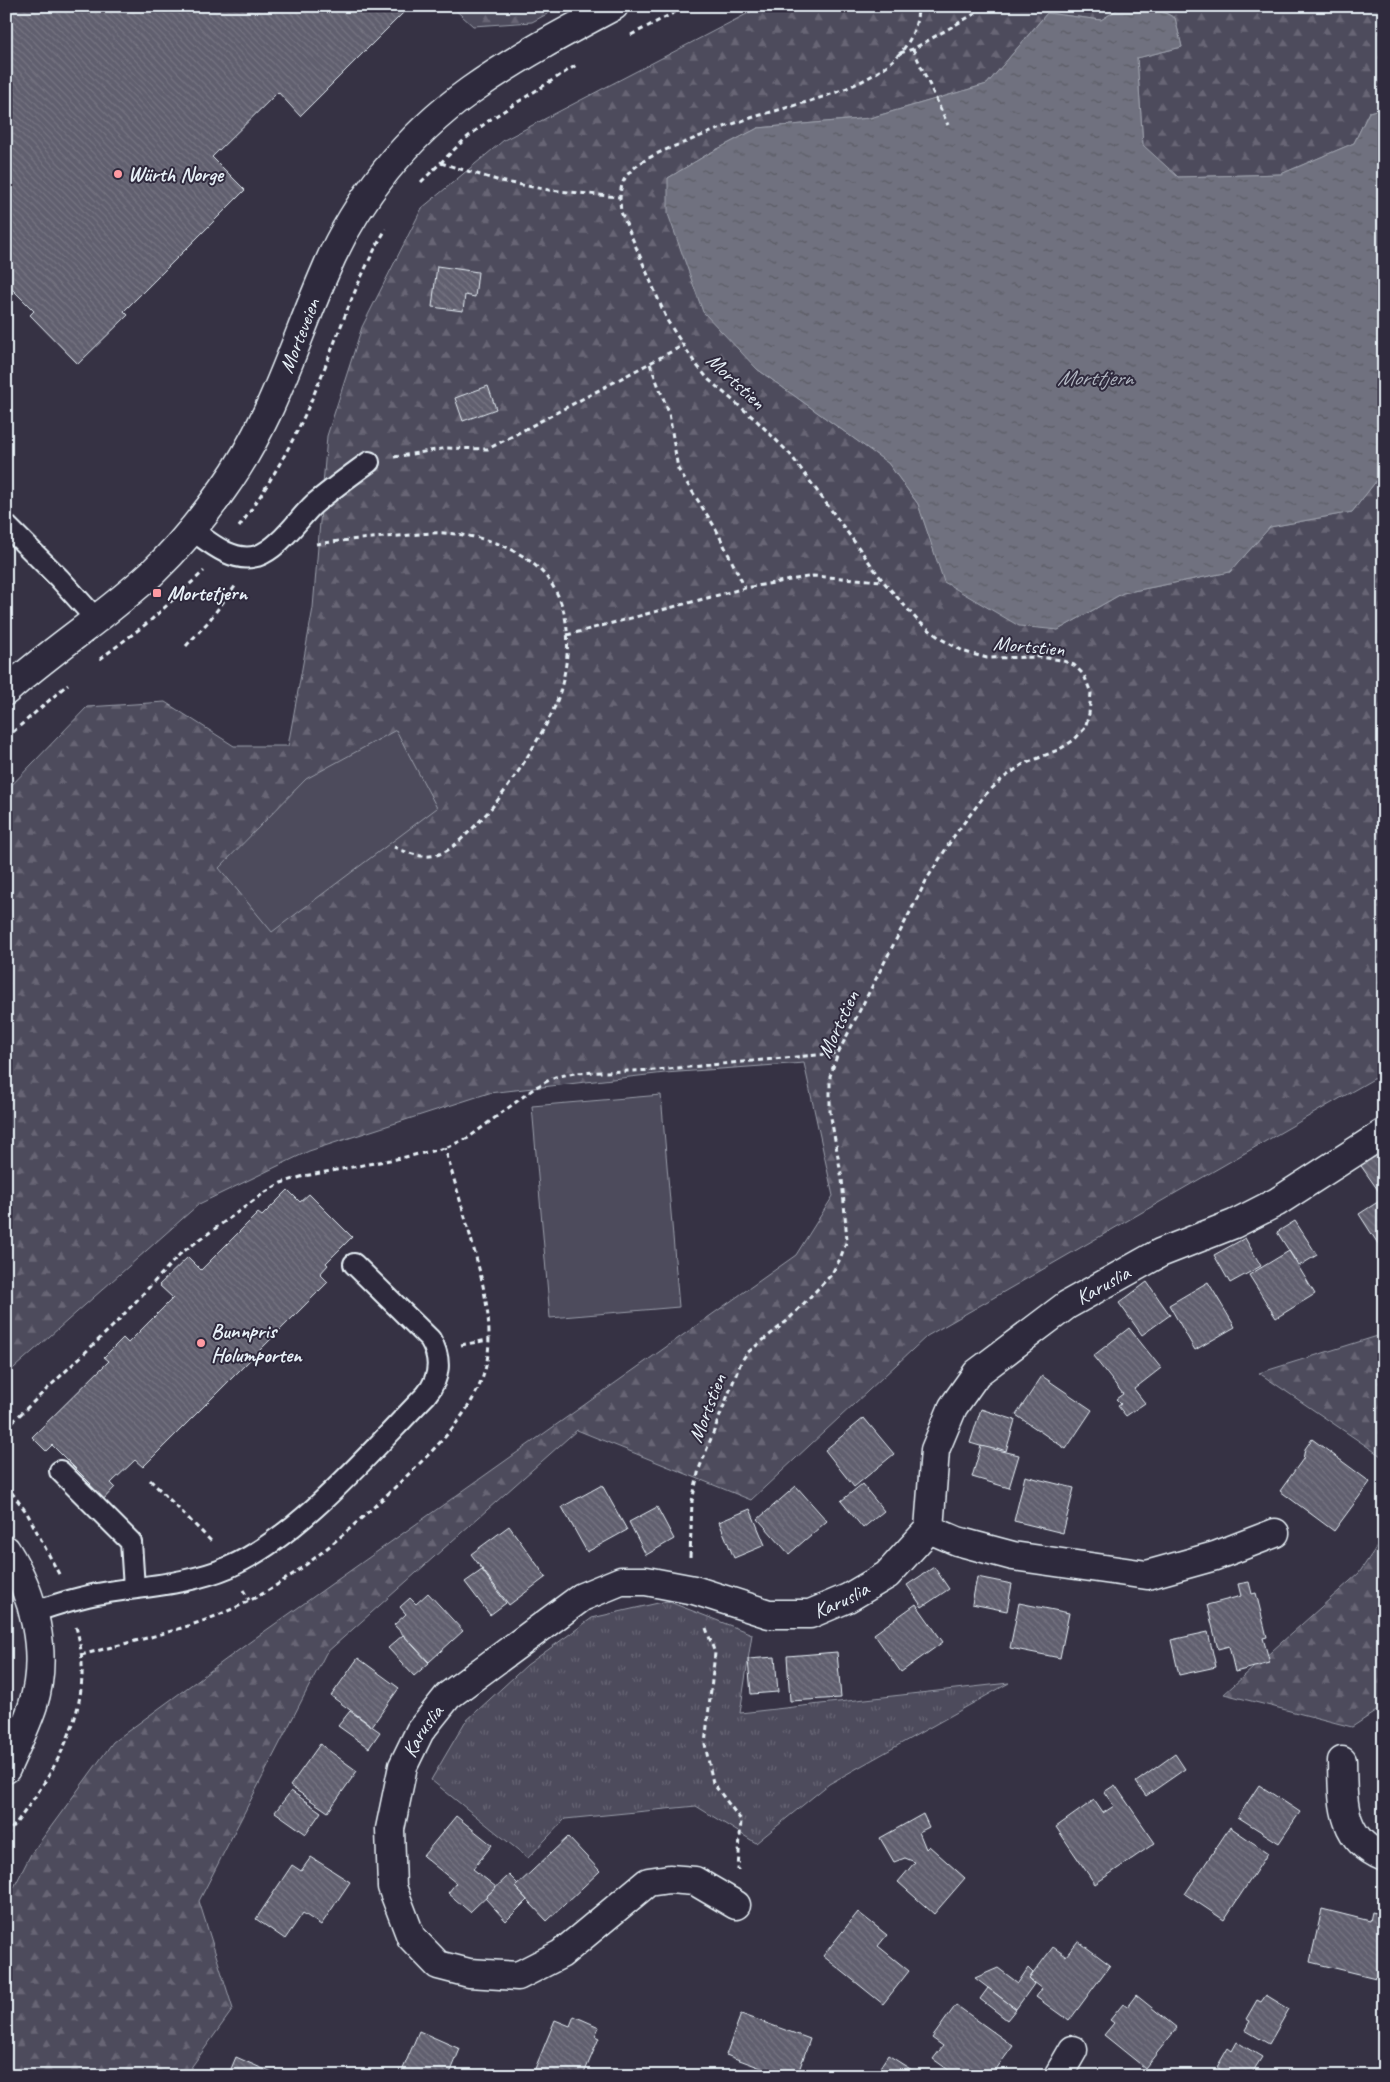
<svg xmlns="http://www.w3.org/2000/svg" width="1390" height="2082" font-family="Caveat,sans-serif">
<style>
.grass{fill:url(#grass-tufts);stroke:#9a9eaa}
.forest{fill:url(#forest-firs);stroke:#9a9eaa}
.pitch{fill:#4d4b5c;stroke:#9a9eaa}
.water{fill:url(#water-ripples);stroke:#a0a4af}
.building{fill:url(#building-back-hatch);stroke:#e8f1f8}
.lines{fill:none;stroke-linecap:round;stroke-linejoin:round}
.lane-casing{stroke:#e8f1f8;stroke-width:24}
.street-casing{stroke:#e8f1f8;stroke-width:31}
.path{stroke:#e8f1f8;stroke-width:3;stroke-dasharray:5 4;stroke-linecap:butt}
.lane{stroke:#2f2a3d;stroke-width:20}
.street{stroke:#2f2a3d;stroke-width:28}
.poi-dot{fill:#ff9aa2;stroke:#2f2a3d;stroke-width:2}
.labels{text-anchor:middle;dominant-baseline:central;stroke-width:4;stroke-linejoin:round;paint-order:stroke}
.poi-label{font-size:21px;font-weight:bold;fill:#e8f1f8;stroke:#2f2a3d;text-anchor:start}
.street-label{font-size:21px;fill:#e8f1f8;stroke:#2f2a3d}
.water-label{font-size:22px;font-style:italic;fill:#b2b7c2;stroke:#2f2a3d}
</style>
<defs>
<pattern id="grass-tufts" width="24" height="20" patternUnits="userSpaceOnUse" patternTransform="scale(1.25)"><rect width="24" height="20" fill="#4d4b5c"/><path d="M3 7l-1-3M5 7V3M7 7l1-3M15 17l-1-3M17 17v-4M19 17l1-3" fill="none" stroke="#676574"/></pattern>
<pattern id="forest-firs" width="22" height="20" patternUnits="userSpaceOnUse" patternTransform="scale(1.25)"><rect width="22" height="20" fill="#4d4b5c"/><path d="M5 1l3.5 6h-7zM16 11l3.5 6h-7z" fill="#676574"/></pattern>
<pattern id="water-ripples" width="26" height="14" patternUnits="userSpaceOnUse" patternTransform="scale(1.25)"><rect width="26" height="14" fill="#70717f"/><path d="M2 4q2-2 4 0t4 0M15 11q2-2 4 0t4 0" fill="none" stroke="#5b5c64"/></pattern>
<pattern id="building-back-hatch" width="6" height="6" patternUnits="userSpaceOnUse" patternTransform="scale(1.25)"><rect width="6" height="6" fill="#605e6e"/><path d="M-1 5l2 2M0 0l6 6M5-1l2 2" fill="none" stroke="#777683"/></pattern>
</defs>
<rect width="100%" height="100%" fill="#363244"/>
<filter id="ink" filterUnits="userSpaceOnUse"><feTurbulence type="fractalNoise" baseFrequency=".02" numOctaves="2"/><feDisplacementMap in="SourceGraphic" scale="10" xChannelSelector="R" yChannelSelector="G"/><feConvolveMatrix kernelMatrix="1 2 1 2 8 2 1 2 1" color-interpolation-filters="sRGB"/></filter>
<g filter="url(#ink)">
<path class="grass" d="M667 1601 752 1634 740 1713 1009 1683 829 1784 756 1843 696 1806 565 1819 528 1858 431 1780 465 1722 527 1665 592 1618Z"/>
<g class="forest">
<path d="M451 6H562L532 22 473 26Z"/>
<path d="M762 6H1123L1101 20 1047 13 987 84 870 118 758 128 708 154 668 178 757 369 888 463 918 504 945 582 1058 630 1123 593 1230 572 1270 527 1352 512 1384 471V1073L927 1336 751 1500 577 1430 326 1653 199 1901 233 2009 185 2076H6V1903L31 1854 113 1742 258 1636 796 1255 833 1196 804 1063 665 1073 489 1093 309 1151 199 1204 6 1375V791L87 707 165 702 234 746H288L313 608 327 436 362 327 422 208 504 140Z"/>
<path d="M1152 6H1384V108L1369 112 1354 143 1281 174 1178 177 1143 146 1137 58 1182 47 1175 18Z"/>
<path d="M1384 1334V1458L1259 1373Z"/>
<path d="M1384 1536V1706L1352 1727 1224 1694 1359 1573Z"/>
</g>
<g class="pitch">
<path d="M396 730 437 808 272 932 219 868 306 779Z"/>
<path d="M661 1095 679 1307 550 1318 532 1106Z"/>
</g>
<path class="water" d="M1123 6H1152L1175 18 1182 47 1137 58 1143 145 1178 177 1281 174 1354 143 1369 112 1384 108V471L1352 512 1270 527 1230 572 1123 593 1058 630 1019 626 944 582 918 504 888 463 757 369 703 312 668 214V178L708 154 758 128 870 118 987 84 1047 13 1101 20Z"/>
<g class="building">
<path d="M6 6H410L300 116 278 92 212 157 245 190 124 311 128 315 78 364 30 315 34 311 6 283Z"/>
<path d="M437 266 478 272 475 297 465 295 463 311 432 307Z"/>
<path d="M488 386 496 409 463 421 455 398Z"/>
<path d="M1384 1147V1190L1380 1193 1359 1163Z"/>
<path d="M288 1190 300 1202 309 1194 352 1237 326 1263 328 1265 320 1274 328 1282 143 1467 135 1460 111 1483 115 1487 99 1504 85 1490 91 1484 52 1445 46 1451 32 1437 109 1361 104 1357 123 1338 128 1343 173 1298 159 1285 188 1257 201 1270 258 1213 262 1216Z"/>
<path d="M1384 1198V1253L1359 1214Z"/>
<path d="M1295 1221 1317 1255 1299 1266 1277 1232Z"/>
<path d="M1245 1238 1261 1266 1230 1283 1214 1255Z"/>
<path d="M1289 1251 1315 1294 1276 1318 1249 1275Z"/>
<path d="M1147 1282 1170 1315 1142 1335 1119 1303Z"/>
<path d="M1208 1282 1235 1327 1195 1350 1169 1305Z"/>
<path d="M1129 1328 1161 1368 1134 1389 1145 1403 1126 1416 1118 1406 1121 1404 1116 1399 1123 1394 1093 1356Z"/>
<path d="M1042 1376 1092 1410 1066 1449 1016 1415Z"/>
<path d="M981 1409 1015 1420 1006 1451 997 1448V1451L970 1443Z"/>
<path d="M864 1418 894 1454 854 1487 825 1450Z"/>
<path d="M1312 1439 1370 1482 1334 1531 1280 1491 1303 1459 1305 1449Z"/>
<path d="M981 1446 1019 1455 1009 1488 972 1477Z"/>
<path d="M1025 1476 1074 1488 1063 1533 1014 1521Z"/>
<path d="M862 1484 884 1511 863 1528 841 1501Z"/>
<path d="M602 1485 627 1530 587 1552 562 1507Z"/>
<path d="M796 1486 827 1521 789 1554 758 1519Z"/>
<path d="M657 1507 674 1539 646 1555 629 1522Z"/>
<path d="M750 1509 765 1545 734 1558 719 1522Z"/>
<path d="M509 1526 546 1577 509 1605 471 1554Z"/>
<path d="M934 1567 949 1589 922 1607 907 1585Z"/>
<path d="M482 1570 506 1603 490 1615 465 1582Z"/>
<path d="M977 1577 1012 1584 1007 1611 972 1604Z"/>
<path d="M1249 1582 1252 1594 1256 1593 1267 1637 1263 1638 1270 1663 1235 1672 1229 1646 1218 1649 1207 1605 1241 1596 1238 1584Z"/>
<path d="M428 1593 463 1631 429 1662 394 1625 406 1614 400 1607 410 1598 416 1604Z"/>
<path d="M1019 1603 1069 1613 1060 1658 1010 1648Z"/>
<path d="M916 1604 943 1642 901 1672 874 1634Z"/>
<path d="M1208 1632 1216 1667 1179 1675 1171 1640Z"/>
<path d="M403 1635 429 1663 414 1676 388 1648Z"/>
<path d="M837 1652 841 1698 790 1701 787 1656Z"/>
<path d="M775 1657 778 1692 751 1694 748 1659Z"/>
<path d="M358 1658 399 1688 372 1726 331 1696Z"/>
<path d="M350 1711 380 1732 369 1748 338 1726Z"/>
<path d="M320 1744 357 1771 328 1812 290 1786Z"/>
<path d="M1175 1754 1185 1769 1146 1796 1136 1782Z"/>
<path d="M1115 1785 1155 1843 1095 1884 1056 1827 1094 1800 1103 1813 1114 1806 1104 1792Z"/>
<path d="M1259 1785 1300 1812 1279 1843 1238 1817Z"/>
<path d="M291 1791 321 1812 306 1834 275 1812Z"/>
<path d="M923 1814 929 1827 919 1832 926 1849 929 1846 965 1878 934 1914 898 1882 915 1862 905 1858 894 1862 880 1838Z"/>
<path d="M456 1816 492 1845 473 1869 496 1887 470 1912 448 1893 456 1883 423 1856Z"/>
<path d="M1230 1827 1268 1853 1224 1920 1185 1894Z"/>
<path d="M568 1837 600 1871 547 1921 515 1887Z"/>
<path d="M311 1857 350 1882 321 1925 303 1913 285 1939 256 1919 292 1865 301 1871Z"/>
<path d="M509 1875 518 1884 515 1887 527 1900 506 1921 485 1898Z"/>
<path d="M1322 1909 1370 1921 1372 1912 1384 1915V1980L1310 1962Z"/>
<path d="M858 1912 887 1935 878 1946 909 1971 883 2004 823 1956Z"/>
<path d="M1078 1941 1110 1965 1069 2021 1036 1997 1042 1989 1029 1979 1053 1947 1066 1956Z"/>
<path d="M998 1968 1018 1983 1028 1968 1033 1973 1029 1979 1034 1984 1016 2009 975 1978Z"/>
<path d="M988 1988 1016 2009 1007 2020 980 1999Z"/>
<path d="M1136 1995 1177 2028 1145 2068 1104 2035 1114 2023 1110 2020 1123 2004 1127 2007Z"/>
<path d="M1266 1995 1289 2009 1269 2044 1245 2030 1250 2021 1246 2019 1257 2000 1261 2002Z"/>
<path d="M956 2005 1013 2046 991 2076H985L976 2070 972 2076H957L933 2059 943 2046 932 2038Z"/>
<path d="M741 2014 810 2039 797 2076H783L726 2055Z"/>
<path d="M574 2016 599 2027 595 2036 599 2038 583 2076H532L555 2020 570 2026Z"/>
<path d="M419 2031 460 2049 449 2076H400Z"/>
<path d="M1237 2042 1262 2057 1250 2076H1217L1221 2070 1217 2067 1228 2048 1232 2051Z"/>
<path d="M888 2055 920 2075V2076L875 2075Z"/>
<path d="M236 2057 279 2076H228Z"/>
</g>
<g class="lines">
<defs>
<g id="lane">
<path d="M6 525 59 578 96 619"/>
<path d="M192 530C210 543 233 563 257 556 279 549 298 519 314 504 332 489 351 475 369 462"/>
<path d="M60 1471 131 1542 134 1588"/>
<path d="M34 1612C57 1604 79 1597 103 1593 146 1586 189 1584 229 1567 300 1536 371 1451 426 1395 440 1378 442 1359 430 1339L354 1264"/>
</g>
<g id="street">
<path id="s1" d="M6 691C53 649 107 615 153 572 179 547 202 519 223 489 272 421 292 348 325 272 355 200 408 135 471 90 516 58 565 32 614 6"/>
<path d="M929 1529 957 1541 1013 1556 1147 1575 1215 1556 1275 1533"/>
<path d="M6 1550C34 1594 49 1653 33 1705 26 1727 15 1748 6 1769"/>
<path d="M1342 1761C1343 1801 1340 1839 1384 1857"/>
<path id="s2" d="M736 1905 695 1881 669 1879 648 1882 561 1954 518 1976 469 1973 438 1965 411 1937 392 1887 390 1829 403 1766 420 1731 448 1696 582 1597 621 1581H646L694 1590 769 1614H810L848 1598 887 1575 929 1529 935 1450 953 1407 977 1373 1067 1305 1160 1253 1234 1224 1277 1202 1384 1133"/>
<path d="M1058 2076 1073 2050"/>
</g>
</defs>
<use href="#lane" class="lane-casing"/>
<use href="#street" class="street-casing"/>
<g class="path">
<path d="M631 35 687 6"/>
<path d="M913 49 948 125"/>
<path d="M900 53 913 49 976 13 981 6"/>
<path d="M441 163 500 181 549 190 619 197"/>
<path d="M421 182 465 139 491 119 578 64"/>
<path d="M650 364 669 413 678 469 716 529 745 588"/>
<path d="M394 457 447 448 488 449 682 346"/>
<path d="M239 527C268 487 292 445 311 401 336 343 354 283 386 229"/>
<path d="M316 544C344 540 371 538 399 536 414 535 430 532 444 533 535 539 585 592 562 684 557 707 544 729 532 749 514 780 494 808 468 833 461 839 453 848 444 852 427 861 411 854 394 847"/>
<path d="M567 635 745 588 813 576 883 581"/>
<path d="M186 646 208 622 236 585"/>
<path d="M100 659 150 621 204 571"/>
<path d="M6 738 68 684"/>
<path d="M461 1345 488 1340"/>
<path d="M6 1428 113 1326 180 1254 264 1193 281 1183 304 1176 401 1158 445 1148 468 1138 536 1087 555 1077 575 1073 657 1070 838 1053"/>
<path d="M150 1480 213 1543"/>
<path d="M6 1485 27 1513 60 1576"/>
<path d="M690 1557 692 1501 699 1469 741 1362 747 1353 787 1321 831 1275 840 1259 847 1240 842 1179 830 1112V1076L838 1053 927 879 954 836 985 795 1002 779 1022 765 1060 749 1074 740 1085 728 1089 714 1091 693 1084 675 1074 665 1061 660 1040 657 987 658 965 652 941 639 918 621 883 581 790 454 757 421 709 380 695 363 668 322 621 212C620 202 619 192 623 182 632 162 666 149 686 142 708 133 731 124 754 117 809 100 918 82 918 6"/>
<path d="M243 1590 249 1600"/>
<path d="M706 1628 715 1653 705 1744 713 1783 741 1820 738 1870"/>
<path d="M81 1655C137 1640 197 1628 249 1601 303 1573 348 1531 392 1490 427 1456 478 1412 487 1361 494 1318 481 1276 470 1235 462 1206 453 1177 445 1148"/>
<path d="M6 1836C53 1776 99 1707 76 1627"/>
</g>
<use href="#lane" class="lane"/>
<use href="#street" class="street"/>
</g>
</g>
<g class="poi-dot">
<circle cx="118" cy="174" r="5"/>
<rect x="152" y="588" width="10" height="10" rx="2.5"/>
<circle cx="201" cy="1343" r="5"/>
</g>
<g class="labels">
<g class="poi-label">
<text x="128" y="174">Würth Norge</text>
<text x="167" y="593">Mortetjern</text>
<text x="211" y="1331">Bunnpris<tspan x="211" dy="24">Holumporten</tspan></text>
</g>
<g class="street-label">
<text stroke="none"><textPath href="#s1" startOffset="470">Morteveien</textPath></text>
<text transform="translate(736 381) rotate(43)">Mortstien</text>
<text transform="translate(1029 646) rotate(5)">Mortstien</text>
<text transform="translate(838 1024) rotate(-65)">Mortstien</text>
<text stroke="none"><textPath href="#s2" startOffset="1508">Karuslia</textPath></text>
<text transform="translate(707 1408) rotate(-69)">Mortstien</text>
<text stroke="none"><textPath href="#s2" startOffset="1072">Karuslia</textPath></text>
<text stroke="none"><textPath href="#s2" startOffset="592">Karuslia</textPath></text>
</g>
<g class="water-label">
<text x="1095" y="378">Morttjern</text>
</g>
</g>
<rect width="1390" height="2082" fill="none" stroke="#2f2a3d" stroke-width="25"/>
<rect x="12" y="12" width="1365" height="2057" fill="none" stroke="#e8f1f8" stroke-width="2" filter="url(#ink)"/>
</svg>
